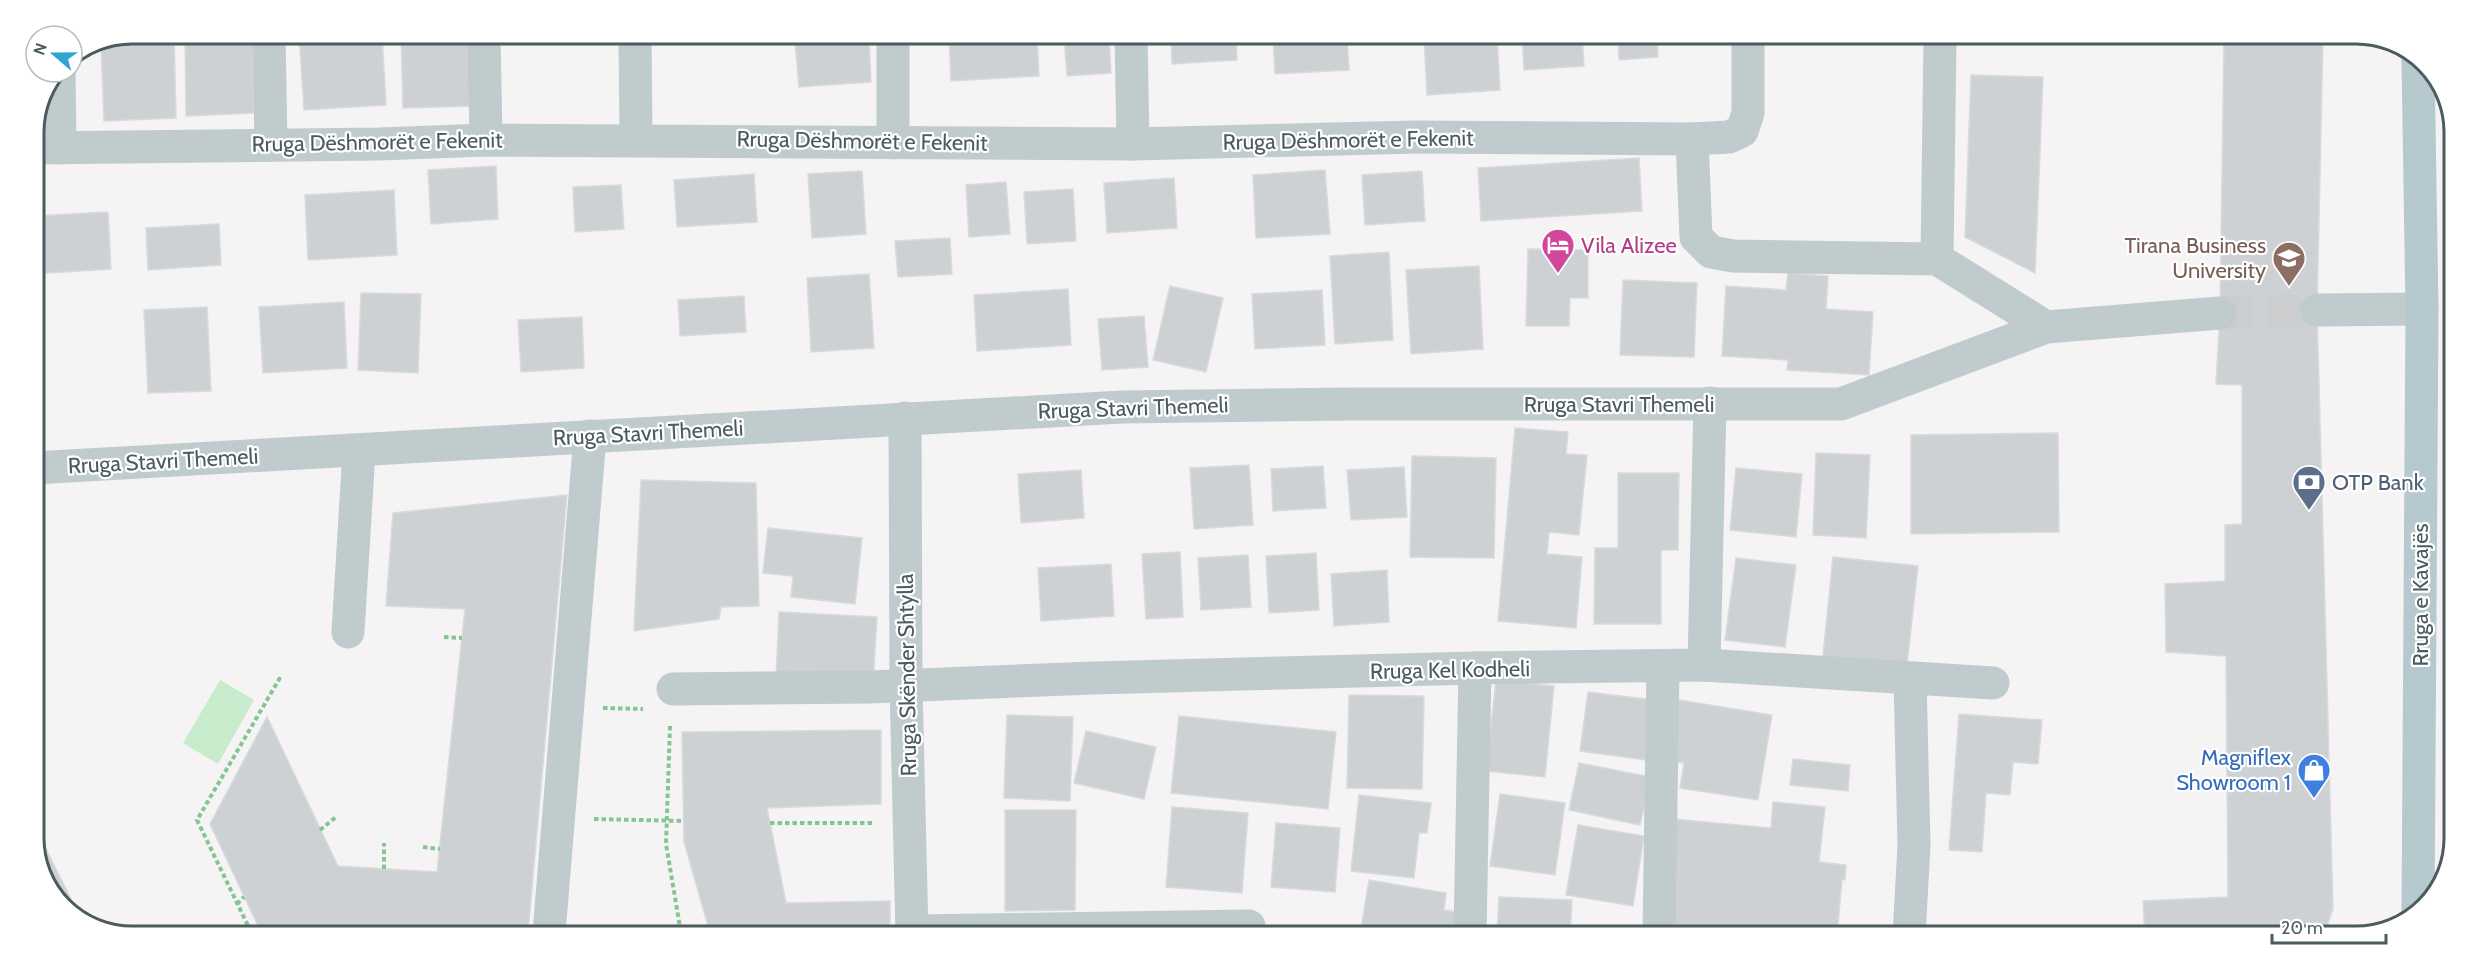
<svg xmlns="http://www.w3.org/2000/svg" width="2488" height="970" font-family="Cabin,sans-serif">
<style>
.green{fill:#c8eccb}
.building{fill:#cdd1d4;stroke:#d8dbdd;stroke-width:1.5}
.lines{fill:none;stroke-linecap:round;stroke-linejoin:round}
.minor-tunnel{stroke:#cbcdce;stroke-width:33;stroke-dasharray:33 16;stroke-linecap:butt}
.path{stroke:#83c692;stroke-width:4;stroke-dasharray:4.5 3;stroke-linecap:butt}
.minor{stroke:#c0cbcd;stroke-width:33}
.major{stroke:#b6c9ce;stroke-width:33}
.labels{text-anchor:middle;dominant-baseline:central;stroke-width:4.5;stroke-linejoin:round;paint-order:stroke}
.street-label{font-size:22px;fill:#4c5b5e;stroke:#fff}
.hotel-label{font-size:22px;fill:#b23c85;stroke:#fff;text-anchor:start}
.education-label{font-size:22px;fill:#785e54;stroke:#fff;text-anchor:end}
.service-label{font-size:22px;fill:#4e5e75;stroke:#fff;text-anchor:start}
.shop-label{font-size:22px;fill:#366cbe;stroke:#fff;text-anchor:end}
.rim{fill:none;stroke:#4c5b5e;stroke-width:3}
</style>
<rect width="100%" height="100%" fill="#f5f3f3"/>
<path class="green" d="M220 680 254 700 218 764 183 743Z"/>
<g class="building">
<path d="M132 33H174L176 118 104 121 101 46Z"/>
<path d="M185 33H253L254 113 186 116Z"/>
<path d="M299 33 382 34 386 105 304 110Z"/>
<path d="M401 34H470L473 106 403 108Z"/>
<path d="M949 35H1037L1039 76 951 81Z"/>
<path d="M1064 35H1109L1111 73 1067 76Z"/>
<path d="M1171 35 1236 36 1237 60 1172 64Z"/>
<path d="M1273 36H1347L1349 70 1275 74Z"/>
<path d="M1424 36H1497L1500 90 1427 95Z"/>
<path d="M1522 36H1582L1584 66 1524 70Z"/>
<path d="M869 37 871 82 799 87 795 42Z"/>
<path d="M1618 37H1657L1658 57 1619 60Z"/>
<path d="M2224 38H2323L2317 310 2333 909 2323 937 2145 936 2143 901 2228 897 2226 656 2166 652 2165 584 2225 581V525L2242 524V385L2216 384 2220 313Z"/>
<path d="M1971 75 2043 77 2035 273 1965 237Z"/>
<path d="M1639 158 1642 211 1481 221 1478 168Z"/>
<path d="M496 166 498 219 431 224 428 170Z"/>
<path d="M1325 170 1330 234 1256 238 1253 175Z"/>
<path d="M862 171 866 234 812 238 808 174Z"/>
<path d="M1422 171 1425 221 1365 225 1362 175Z"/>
<path d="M754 174 757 222 677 227 674 180Z"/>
<path d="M1174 178 1177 228 1107 233 1104 183Z"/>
<path d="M1006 182 1010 234 969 237 966 185Z"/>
<path d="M621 185 624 229 575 232 573 187Z"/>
<path d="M1073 189 1076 241 1027 244 1024 192Z"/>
<path d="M394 190 397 255 308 260 305 195Z"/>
<path d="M108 212 111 269 33 274V216Z"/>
<path d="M219 224 221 265 148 270 146 228Z"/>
<path d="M950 238 952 274 898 277 895 241Z"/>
<path d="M1528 249 1588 250V298H1570L1569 326H1526Z"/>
<path d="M1389 252 1393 340 1335 344 1330 256Z"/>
<path d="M1479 266 1483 349 1411 354 1406 270Z"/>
<path d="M1788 273 1828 276 1826 309 1873 312 1869 375 1787 370 1788 360 1722 356 1726 286 1786 290Z"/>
<path d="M869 274 874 348 811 352 807 278Z"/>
<path d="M1623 280 1697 283 1694 357 1620 355Z"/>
<path d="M1170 286 1223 298 1206 372 1153 360Z"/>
<path d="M1068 289 1071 345 977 351 974 295Z"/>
<path d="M1322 290 1325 345 1255 349 1252 294Z"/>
<path d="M361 293 421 294 418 373 358 370Z"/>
<path d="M744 296 746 332 680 336 678 300Z"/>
<path d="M344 302 347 368 263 373 259 307Z"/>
<path d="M207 307 211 391 148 393 144 310Z"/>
<path d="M1144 316 1148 367 1102 370 1098 319Z"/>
<path d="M582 317 584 368 521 372 518 320Z"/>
<path d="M1515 428 1568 432 1566 454 1587 455 1579 535 1549 532 1547 554 1582 557 1576 628 1498 621Z"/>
<path d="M2058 433 2059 532 1911 534V435Z"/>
<path d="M1816 453 1870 455 1866 538 1813 535Z"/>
<path d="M1412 456 1496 458 1494 558 1410 557Z"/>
<path d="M1249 465 1253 525 1194 529 1190 468Z"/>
<path d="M1323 466 1326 508 1273 511 1271 469Z"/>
<path d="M1404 467 1407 517 1351 520 1347 470Z"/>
<path d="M1736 468 1802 474 1796 537 1730 530Z"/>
<path d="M1081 470 1084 518 1021 523 1018 474Z"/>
<path d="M1618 473H1679L1678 550H1661V624H1594L1595 548H1618Z"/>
<path d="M641 480 756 483 759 606 721 607 719 619 634 631Z"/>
<path d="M567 495 528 933 261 932 210 824 267 717 338 866 437 872 465 609 386 606 393 513Z"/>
<path d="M768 528 862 538 855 604 791 597 793 576 763 573Z"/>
<path d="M1180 552 1183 617 1146 619 1142 554Z"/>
<path d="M1316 553 1319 610 1269 613 1266 556Z"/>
<path d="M1248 555 1251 607 1201 610 1198 558Z"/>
<path d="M1833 557 1918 566 1906 674 1822 665Z"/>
<path d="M1736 558 1796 565 1785 647 1725 640Z"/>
<path d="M1111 564 1114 616 1041 621 1038 568Z"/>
<path d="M1387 570 1389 622 1334 626 1331 574Z"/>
<path d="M779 612 877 617 873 685 776 680Z"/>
<path d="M1496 680 1554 686 1545 777 1486 771Z"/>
<path d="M1588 692 1653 700 1645 760 1580 751Z"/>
<path d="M1349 695 1424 696 1422 789 1347 788Z"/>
<path d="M1679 700 1772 715 1758 800 1680 788 1684 763 1669 761Z"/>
<path d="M1959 714 2042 720 2038 764 2013 762 2010 795 1986 793 1982 852 1949 850Z"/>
<path d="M1007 715 1073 717 1070 801 1004 798Z"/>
<path d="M1179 716 1336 732 1328 809 1171 793Z"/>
<path d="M881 730V804L767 808 786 903 890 901V934L710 933 684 842 682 732Z"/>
<path d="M1086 731 1156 747 1144 799 1074 783Z"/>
<path d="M1793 759 1850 765 1848 791 1790 785Z"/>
<path d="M1579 763 1651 777 1640 825 1569 810Z"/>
<path d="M1500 794 1565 803 1555 875 1490 866Z"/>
<path d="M1359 795 1431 803 1427 833H1419L1414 878 1351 871Z"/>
<path d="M1773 802 1825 807 1819 862 1846 865 1845 880 1842 879 1837 936 1661 935 1673 819 1771 828Z"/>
<path d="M1172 807 1248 813 1242 893 1166 887Z"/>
<path d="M1005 810H1076L1075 910 1005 911Z"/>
<path d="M33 823 80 917 53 898 33 845Z"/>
<path d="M1276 823 1340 828 1335 892 1271 887Z"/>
<path d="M1578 825 1644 836 1633 906 1566 895Z"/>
<path d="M1369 880 1446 893 1444 910 1464 913 1454 935H1360Z"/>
<path d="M1499 897 1572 900 1570 935H1497Z"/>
</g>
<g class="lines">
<path class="minor-tunnel" d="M2220 313 2317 310"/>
<g class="path">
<path d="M444 637 462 638"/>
<path d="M603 708 643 709"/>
<path d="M670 726 666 844 681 933"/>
<path d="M594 819 684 821"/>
<path d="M770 823H875"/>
<path d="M320 830 336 817"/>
<path d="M423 847 440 849"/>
<path d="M384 869V843"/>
<path d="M237 904 244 897"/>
<path d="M251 932 197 820 281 676"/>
</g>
<g class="minor">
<path d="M269 33 271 145"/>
<path d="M484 34 486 140"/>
<path d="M635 34 636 139"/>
<path d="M1131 35 1133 144"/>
<path d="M59 72 60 148"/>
<path d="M1692 139 1696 237 1711 252 1733 256 1937 259 2046 327"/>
<path d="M893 143V35"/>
<path d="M33 148 379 144 486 140 1133 144 1417 137 1692 139 1729 137 1742 131 1748 113V37"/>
<path d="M1937 259 1940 37"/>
<path d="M2317 310 2422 309"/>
<path d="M905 418 906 686 912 934"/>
<path d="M33 468 1122 407 1348 404H1841L2046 327 2220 313"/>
<path d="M348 632 359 451"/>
<path d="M1704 665 1710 403"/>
<path d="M673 689 870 687 1093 678 1475 668 1704 665 1993 683"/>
<path d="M912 931 1249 926"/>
<path d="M549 933 590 436"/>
<path d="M1470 935 1475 668"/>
<path d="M1659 935 1663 667"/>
<path d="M1909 936 1914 845 1910 679"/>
</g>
<path class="major" d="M2418 914 2422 309 2418 60"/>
</g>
<defs>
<symbol id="hotel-pin" viewBox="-11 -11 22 30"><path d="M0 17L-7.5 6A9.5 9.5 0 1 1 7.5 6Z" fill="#d1479c" stroke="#fff"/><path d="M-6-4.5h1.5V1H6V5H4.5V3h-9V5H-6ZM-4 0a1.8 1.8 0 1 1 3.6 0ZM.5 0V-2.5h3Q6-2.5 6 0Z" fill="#fff"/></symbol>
<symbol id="university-pin" viewBox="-11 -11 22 30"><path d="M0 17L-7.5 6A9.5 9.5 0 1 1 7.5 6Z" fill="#8d6e63" stroke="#fff"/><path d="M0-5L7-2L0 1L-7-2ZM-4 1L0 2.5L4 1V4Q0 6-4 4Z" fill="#fff"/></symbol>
<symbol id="bank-pin" viewBox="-11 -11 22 30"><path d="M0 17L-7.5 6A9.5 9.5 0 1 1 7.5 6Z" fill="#5c6f8a" stroke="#fff"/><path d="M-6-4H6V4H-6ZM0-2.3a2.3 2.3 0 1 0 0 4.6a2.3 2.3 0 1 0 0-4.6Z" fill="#fff"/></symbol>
<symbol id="shop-pin" viewBox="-11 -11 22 30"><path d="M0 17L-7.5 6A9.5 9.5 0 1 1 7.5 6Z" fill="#3f7fe0" stroke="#fff"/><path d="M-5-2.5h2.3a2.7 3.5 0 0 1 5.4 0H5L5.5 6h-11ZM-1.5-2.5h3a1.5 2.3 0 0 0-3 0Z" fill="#fff"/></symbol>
</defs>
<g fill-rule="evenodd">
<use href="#hotel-pin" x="1539" y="226" width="38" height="52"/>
<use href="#university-pin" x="2270" y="239" width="38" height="52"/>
<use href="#bank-pin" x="2290" y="463" width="38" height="52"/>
<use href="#shop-pin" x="2295" y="751" width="38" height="52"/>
</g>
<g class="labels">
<g class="street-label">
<text transform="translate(1348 140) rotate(-1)">Rruga Dëshmorët e Fekenit</text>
<text transform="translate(862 141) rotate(1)">Rruga Dëshmorët e Fekenit</text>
<text transform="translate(377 142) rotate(-1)">Rruga Dëshmorët e Fekenit</text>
<text x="1619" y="404">Rruga Stavri Themeli</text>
<text transform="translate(1133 408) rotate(-2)">Rruga Stavri Themeli</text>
<text transform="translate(648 433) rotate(-3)">Rruga Stavri Themeli</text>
<text transform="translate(163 461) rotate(-3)">Rruga Stavri Themeli</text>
<text transform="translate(2420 595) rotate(-90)">Rruga e Kavajës</text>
<text transform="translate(1450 670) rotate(-1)">Rruga Kel Kodheli</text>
<text transform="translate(907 675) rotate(-91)">Rruga Skënder Shtylla</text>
</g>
<g class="hotel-label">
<text x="1581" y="245">Vila Alizee</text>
</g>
<g class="education-label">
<text x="2266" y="245">Tirana Business<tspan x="2266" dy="25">University</tspan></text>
</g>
<g class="service-label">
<text x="2332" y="482">OTP Bank</text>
</g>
<g class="shop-label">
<text x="2291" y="757">Magniflex<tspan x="2291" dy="25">Showroom 1</tspan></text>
</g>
</g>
<path d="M0 0H2488V970H0ZM132 44H2356A88 88 0 0 1 2444 132V838A88 88 0 0 1 2356 926H132A88 88 0 0 1 44 838V132A88 88 0 0 1 132 44Z" fill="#fff" fill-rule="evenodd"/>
<path class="rim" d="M132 44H2356A88 88 0 0 1 2444 132V838A88 88 0 0 1 2356 926H132A88 88 0 0 1 44 838V132A88 88 0 0 1 132 44Z"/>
<g transform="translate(54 54) rotate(290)"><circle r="28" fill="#ffffff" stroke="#b7bdbf" stroke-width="1.5"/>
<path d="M0-4.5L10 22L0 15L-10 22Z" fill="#30a5d1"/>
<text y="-9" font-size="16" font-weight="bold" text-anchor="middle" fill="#4c5b5e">N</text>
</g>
<path d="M2272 934v9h114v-9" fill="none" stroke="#4c5b5e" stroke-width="3"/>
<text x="2281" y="934" font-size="18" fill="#4c5b5e" stroke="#ffffff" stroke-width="4.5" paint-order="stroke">20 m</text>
</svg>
